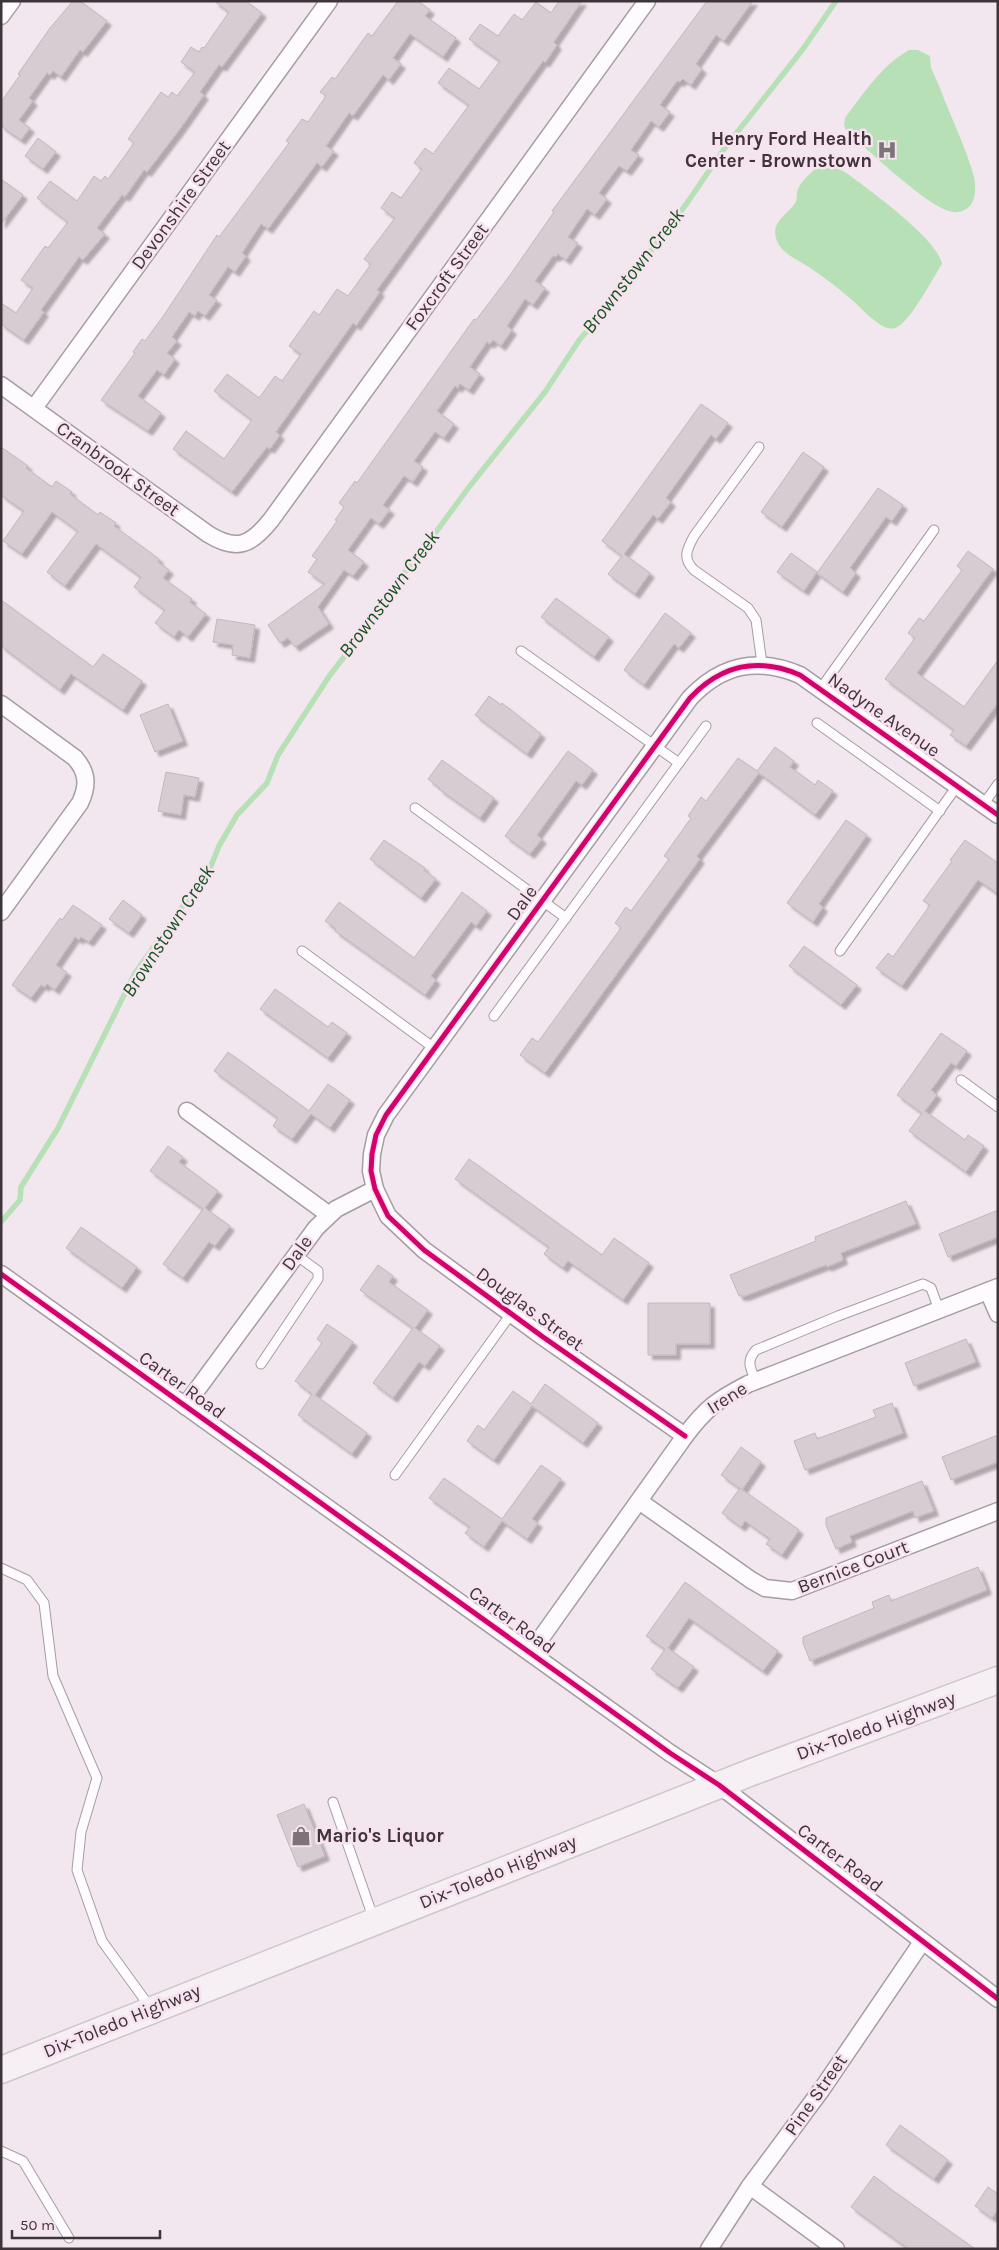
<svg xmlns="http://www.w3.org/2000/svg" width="999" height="2250" font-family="Karla,sans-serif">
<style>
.water{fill:#b7e0b7}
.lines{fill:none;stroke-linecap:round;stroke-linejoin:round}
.stream{stroke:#b7e0b7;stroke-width:5.5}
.building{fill:#d6cdd3;stroke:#c1b7be;filter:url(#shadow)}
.service-casing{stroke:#a59da3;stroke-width:11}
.minor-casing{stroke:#a59da3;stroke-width:19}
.primary-casing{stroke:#cdc6ca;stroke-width:29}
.service{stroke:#fdfbfd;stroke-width:9}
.minor{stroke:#fdfbfd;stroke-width:16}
.primary{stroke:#f6f0f4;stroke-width:26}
.cycleway-casing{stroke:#f8e2f0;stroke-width:8}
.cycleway{stroke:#d6006c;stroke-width:5}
.labels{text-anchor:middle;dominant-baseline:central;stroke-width:5;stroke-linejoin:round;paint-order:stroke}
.poi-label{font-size:19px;font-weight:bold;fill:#3d353a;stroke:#f8e2f0;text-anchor:end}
.street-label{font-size:19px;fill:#3d353a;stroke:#f8e2f0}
.water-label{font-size:20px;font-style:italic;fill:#14561e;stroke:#f8e2f0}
</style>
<defs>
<filter id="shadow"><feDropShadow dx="4.5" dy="4.5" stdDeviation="1" flood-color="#0004"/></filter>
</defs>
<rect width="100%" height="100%" fill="#f3e7ef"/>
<g class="water">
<path d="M909 50H918L930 56 931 68 940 88C950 116 966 147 974 177 976 185 976 199 970 206 966 210 959 213 953 212 929 209 868 149 847 132L844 125 845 118C864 93 881 66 909 50Z"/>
<path d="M818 166H833L845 172C867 188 938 239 942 264 933 278 909 324 895 328 889 330 882 326 878 323 866 315 857 303 846 295 837 287 826 279 816 272 804 262 780 255 776 238 771 222 788 214 795 203 798 199 796 194 798 189 802 180 811 173 818 166Z"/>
</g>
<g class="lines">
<path class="stream" d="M1 1222 20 1200 21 1187 58 1128 135 973 210 868 219 846 237 815 267 783 278 755 330 675 358 639 389 591 417 558 469 487 545 392 580 339 606 310 687 203 724 149 803 49 836 1"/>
</g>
<g class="building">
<path d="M73 1H80L107 21 83 52 80 50 61 77 53 71 50 75 47 73 29 98 33 101 19 120 30 128 21 140 1 126V102L20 75 18 74 50 28Z"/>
<path d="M214 1H246L262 13 222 67 219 65 200 92 204 95 180 129 147 172 144 170 125 197 122 195 97 228 105 234 83 260 79 257 41 310 44 312 24 340 1 324V303L16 313 33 288 21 280 45 246 48 248 68 222 37 198 50 181 77 201 94 176 101 181 105 176 108 179 134 143 128 139 161 92 168 97 172 92 177 96 195 72 181 62 191 47 199 52 202 47 204 48 229 12Z"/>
<path d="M398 1H418L430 10 425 16 456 38 443 57 410 34 393 58 401 64 389 80 383 75 353 116 349 113 326 146 334 151 322 167 317 163 268 229 261 224 242 253 246 256 235 272 228 267 209 295 217 300 205 316 198 311 195 316 189 312 172 337 177 341 167 353 175 359 164 375 157 370 138 396 161 413 148 431 101 400 135 353 133 352 142 339 145 341 164 315 217 235 219 237 289 143 286 141 302 119 308 122 326 96 320 92 332 77 335 79 368 33 372 36Z"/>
<path d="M559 1H582L554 42 557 45 545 63 543 61 377 290 380 292 356 326 353 323 276 432 280 435 270 449 267 447 232 492 173 449 186 431 224 459 252 420 214 391 227 374 259 398 275 376 282 381 301 354 289 346 314 311 319 315 337 289 348 296 371 264 364 259 395 218 381 208 392 192 401 198 422 169 414 163 425 148 433 154 469 105 438 83 449 68 479 89 500 61 469 39 480 24 498 36 514 14 522 20 536 2 551 13Z"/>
<path d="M707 1H753L724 41 716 35 696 64 702 69 691 85 683 79 680 82 677 81 660 105 670 112 659 127 651 121 631 150 639 155 627 171 619 166 599 193 607 199 595 215 587 209 568 237 578 243 566 260 558 254 556 257 553 256 535 281 545 288 533 305 525 299 507 326 512 330 501 346 493 340 490 344 487 342 470 367 480 374 469 390 460 384 458 388 455 386 437 411 454 424 444 438 435 432 414 461 423 467 413 482 404 476 383 505 390 510 379 524 371 518 348 550 364 562 353 576 344 570 318 607 329 624 295 647 288 638 280 643 268 625 325 584 308 572 317 559 312 556 337 521 335 520 344 507 339 503 355 481 357 483 474 319 476 320 508 278 554 212 552 211 569 188Z"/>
<path d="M38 138 56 152 43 169 25 156Z"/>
<path d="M1 179 23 195 1 224Z"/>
<path d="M701 404 728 423 716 439 711 435 666 498 671 502 658 519 653 515 624 554 650 573 635 594 608 574 622 556 602 541Z"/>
<path d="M1 447 28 466 26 468 52 487 56 481 72 492 70 494 98 515 100 512 116 523 114 526 159 559 158 562 169 570 163 578 192 599 190 602 206 614 188 637 179 630 174 637 155 623 165 610 134 587 141 577 96 544 65 586 47 572 78 531 52 512 22 554 3 541 24 511 1 495Z"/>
<path d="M803 452 824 467 782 527 761 512Z"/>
<path d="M878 488 903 505 892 521 886 517 850 568 856 573 843 592 817 573Z"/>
<path d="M968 551 993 569 917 673 964 707 998 660V703L966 746 950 735 954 730 885 679 915 638 908 633 919 618 924 621 962 570 957 566Z"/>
<path d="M791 553 817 572 804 591 777 572Z"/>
<path d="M556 598 609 637 594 657 541 617Z"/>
<path d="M1 600 93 667 103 654 142 681 123 710 71 674 60 690 1 646Z"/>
<path d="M665 613 691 633 679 648 674 644 644 685 624 670Z"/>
<path d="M217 619 255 625 250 658 232 655 233 645 213 642Z"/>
<path d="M489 696 501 705 502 703 541 734 527 754 475 715Z"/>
<path d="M168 704 183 741 155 752 140 715Z"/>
<path d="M775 747 794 761 790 767 815 785 818 780 833 791 815 815 759 773 697 856 700 859 545 1073 520 1055 532 1038 538 1042 621 928 615 923 626 907 631 911 669 859 664 856 691 818 688 816 701 797 706 801 738 758 757 771Z"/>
<path d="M568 751 593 770 582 785 576 781 537 835 542 839 530 854 505 836Z"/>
<path d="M442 760 494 798 480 818 439 789 440 788 428 779Z"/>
<path d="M166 772 199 778 195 797 184 795 181 815 158 811Z"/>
<path d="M846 820 867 835 819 904 823 907 813 922 787 903Z"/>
<path d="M384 840 425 868 424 870 436 879 421 898 370 859Z"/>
<path d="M965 840 998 863V894L978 880 902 986 876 968 888 953 893 957 930 905 923 901 952 861 950 860Z"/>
<path d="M462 892 487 911 476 926 471 922 431 976 436 980 425 995 335 931 336 929 325 921 339 902 414 958Z"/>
<path d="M123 900 142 915 129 933 109 919Z"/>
<path d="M73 905 102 925 89 942 81 937 79 940 75 937 56 965 67 972 55 990 47 984 45 987 41 985 31 998 12 985 60 918 62 920Z"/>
<path d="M804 946 857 985 841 1005 789 966Z"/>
<path d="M275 989 328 1027 332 1022 347 1033 328 1058 260 1009Z"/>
<path d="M941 1033 967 1051 956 1066 951 1063 931 1090 937 1095 925 1111 965 1140 968 1135 984 1146 966 1172 909 1131 922 1113 897 1095Z"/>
<path d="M228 1052 309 1111 328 1084 350 1100 330 1128 311 1114 292 1139 273 1126 278 1118 214 1071Z"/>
<path d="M168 1146 183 1157 179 1162 218 1191 205 1208 230 1226 215 1246 209 1242 183 1278 163 1264 203 1209 150 1171Z"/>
<path d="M469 1159 602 1255 614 1238 649 1263 623 1300 568 1261 563 1268 544 1254 549 1247 455 1179Z"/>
<path d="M906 1201 916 1224 841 1253 843 1260 827 1267 826 1265 745 1296H739L730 1275 816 1241 815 1237Z"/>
<path d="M998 1210V1237L948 1257 939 1234Z"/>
<path d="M81 1227 137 1267 122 1288 66 1248Z"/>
<path d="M378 1265 393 1276 389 1282 428 1310 415 1328 440 1346 425 1366 419 1362 393 1398 373 1383 413 1328 360 1290Z"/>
<path d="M648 1303H710V1344H676V1355H648Z"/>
<path d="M327 1324 353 1342 315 1395 367 1433 352 1454 298 1415 312 1394 295 1381 322 1343 317 1339Z"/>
<path d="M966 1339 976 1362 914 1386 905 1363Z"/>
<path d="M545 1384 598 1423 583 1443 532 1406 494 1460 467 1441 478 1425 484 1430 513 1391 531 1404Z"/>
<path d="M892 1403 903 1433 805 1470 794 1441 815 1433 817 1439 876 1417 873 1410Z"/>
<path d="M998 1435V1462L951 1480 942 1457Z"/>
<path d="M741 1447 761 1462 742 1490 721 1475Z"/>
<path d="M541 1465 561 1479 532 1519 538 1523 527 1539 502 1521 484 1547 465 1533 470 1527 429 1498 444 1478 502 1519Z"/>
<path d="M922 1481 934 1511 915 1518 913 1511 850 1536 852 1542 836 1549 826 1525V1518Z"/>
<path d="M740 1488 799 1530 782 1555 766 1544 770 1539 745 1521 741 1527 722 1513Z"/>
<path d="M978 1567 987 1590 810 1661 803 1643V1637L874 1608 872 1602 889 1595 891 1601Z"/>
<path d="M685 1582 778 1651 763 1671 689 1618 668 1648 694 1667 678 1688 651 1669 665 1649 646 1636Z"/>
<path d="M304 1804 325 1856 298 1867 277 1815Z"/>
<path d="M900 2125 948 2160 934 2179 886 2145Z"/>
<path d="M874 2176 892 2190 975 2249H909L881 2229 851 2207Z"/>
<path d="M988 2187 998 2194V2209L992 2218 975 2206Z"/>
</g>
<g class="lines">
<defs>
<g id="service">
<path d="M759 447 694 536C687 549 682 558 694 570L748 608 756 620 762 664"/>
<path d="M521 651 679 763"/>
<path d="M821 688 934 530"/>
<path d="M817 723 940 811"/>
<path d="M983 805 998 784"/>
<path d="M415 808 566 918"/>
<path d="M302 951 434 1048"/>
<path d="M840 951 957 786"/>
<path d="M494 1016 706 726"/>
<path d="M961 1080 998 1107"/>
<path d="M261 1364 318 1279V1271L296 1255"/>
<path d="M756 1381C750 1368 746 1361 756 1350L838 1316 923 1284 931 1288 939 1310"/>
<path d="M395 1475 511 1314"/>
<path d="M1 1568 27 1580 44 1603 53 1676 97 1778 81 1832 77 1870 102 1941 150 2007"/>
<path d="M333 1802 374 1920"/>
<path d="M1 2151 23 2161 69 2238"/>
</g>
<g id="minor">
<path d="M1 16 12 1"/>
<path d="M1 385 208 534C237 552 251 545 271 520L647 1"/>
<path d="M34 408 329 1"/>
<path d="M1 704 75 758C88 773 88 786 80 803L1 912"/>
<path d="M187 1111 328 1214"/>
<path d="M1 1274 670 1753 719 1785 998 1999"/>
<path d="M988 1291 998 1314"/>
<path d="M185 1406 316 1228 336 1209 375 1189"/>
<path d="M685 1436 543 1337 424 1250 388 1216 375 1189 371 1171 372 1154 376 1135 386 1115 690 698C722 664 758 657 800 675L998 815"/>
<path d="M639 1501 751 1580 765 1588 792 1591 998 1511"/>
<path d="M531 1652 685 1436C706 1408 717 1400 748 1384L998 1287"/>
<path d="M750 2186 836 2249"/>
<path d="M709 2249 750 2186 822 2089 922 1942"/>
</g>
<path id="primary" d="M1 2070 752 1772 998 1680"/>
</defs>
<use href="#service" class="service-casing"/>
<use href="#minor" class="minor-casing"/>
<use href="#primary" class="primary-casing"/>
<use href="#service" class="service"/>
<use href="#minor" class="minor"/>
<use href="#primary" class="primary"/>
<defs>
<g id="cycleway">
<path d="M1 1274 670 1753 719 1785 998 1999"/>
<path d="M685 1436 543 1337 424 1250 388 1216 375 1189 371 1171 372 1154 376 1135 386 1115 690 698C722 664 758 657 800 675L998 815"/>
</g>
</defs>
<use href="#cycleway" class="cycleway-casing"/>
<use href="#cycleway" class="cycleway"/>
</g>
<defs>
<symbol id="hospital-bare" viewBox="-9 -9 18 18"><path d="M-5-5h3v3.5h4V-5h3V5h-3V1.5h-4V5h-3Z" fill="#7d7379" stroke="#f8e2f0" stroke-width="2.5" paint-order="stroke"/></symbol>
<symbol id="shop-bare" viewBox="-9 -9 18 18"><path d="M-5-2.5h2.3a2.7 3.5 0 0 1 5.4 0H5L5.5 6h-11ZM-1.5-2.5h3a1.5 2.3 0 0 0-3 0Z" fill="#7d7379" stroke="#f8e2f0" stroke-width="2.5" paint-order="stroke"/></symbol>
</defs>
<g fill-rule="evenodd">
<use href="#hospital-bare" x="873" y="136" width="28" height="28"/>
<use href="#shop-bare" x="287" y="1822" width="28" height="28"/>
</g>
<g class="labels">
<g class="poi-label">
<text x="872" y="139">Henry Ford Health<tspan x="872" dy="22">Center - Brownstown</tspan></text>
<text x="316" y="1836" text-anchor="start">Mario's Liquor</text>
</g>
<g class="street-label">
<text transform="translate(181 205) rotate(-54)">Devonshire Street</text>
<text transform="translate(447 277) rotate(-54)">Foxcroft Street</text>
<text transform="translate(118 469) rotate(36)">Cranbrook Street</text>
<text transform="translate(884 715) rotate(35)">Nadyne Avenue</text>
<text transform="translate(522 903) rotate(-54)">Dale</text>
<text transform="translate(297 1253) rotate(-54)">Dale</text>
<text transform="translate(530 1309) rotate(36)">Douglas Street</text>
<text transform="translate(182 1385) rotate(36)">Carter Road</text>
<text transform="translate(727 1398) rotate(-32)">Irene</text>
<text transform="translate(853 1567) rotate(-21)">Bernice Court</text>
<text transform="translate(512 1620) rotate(36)">Carter Road</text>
<text transform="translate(876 1726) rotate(-20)">Dix-Toledo Highway</text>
<text transform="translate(840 1858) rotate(37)">Carter Road</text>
<text transform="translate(498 1872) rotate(-22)">Dix-Toledo Highway</text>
<text transform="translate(122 2021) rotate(-22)">Dix-Toledo Highway</text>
<text transform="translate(816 2095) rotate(-55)">Pine Street</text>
</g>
<g class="water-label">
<text transform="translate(633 271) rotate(-52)">Brownstown Creek</text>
<text transform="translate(389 594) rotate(-53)">Brownstown Creek</text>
<text transform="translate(168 931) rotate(-57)">Brownstown Creek</text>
</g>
</g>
<rect width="999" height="2250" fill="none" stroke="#3d353a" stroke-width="5"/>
<path d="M12 2230v8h148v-8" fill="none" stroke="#3d353a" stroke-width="2.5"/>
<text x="20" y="2230" font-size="15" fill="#3d353a" stroke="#f8e2f0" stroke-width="4" paint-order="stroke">50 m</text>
</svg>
